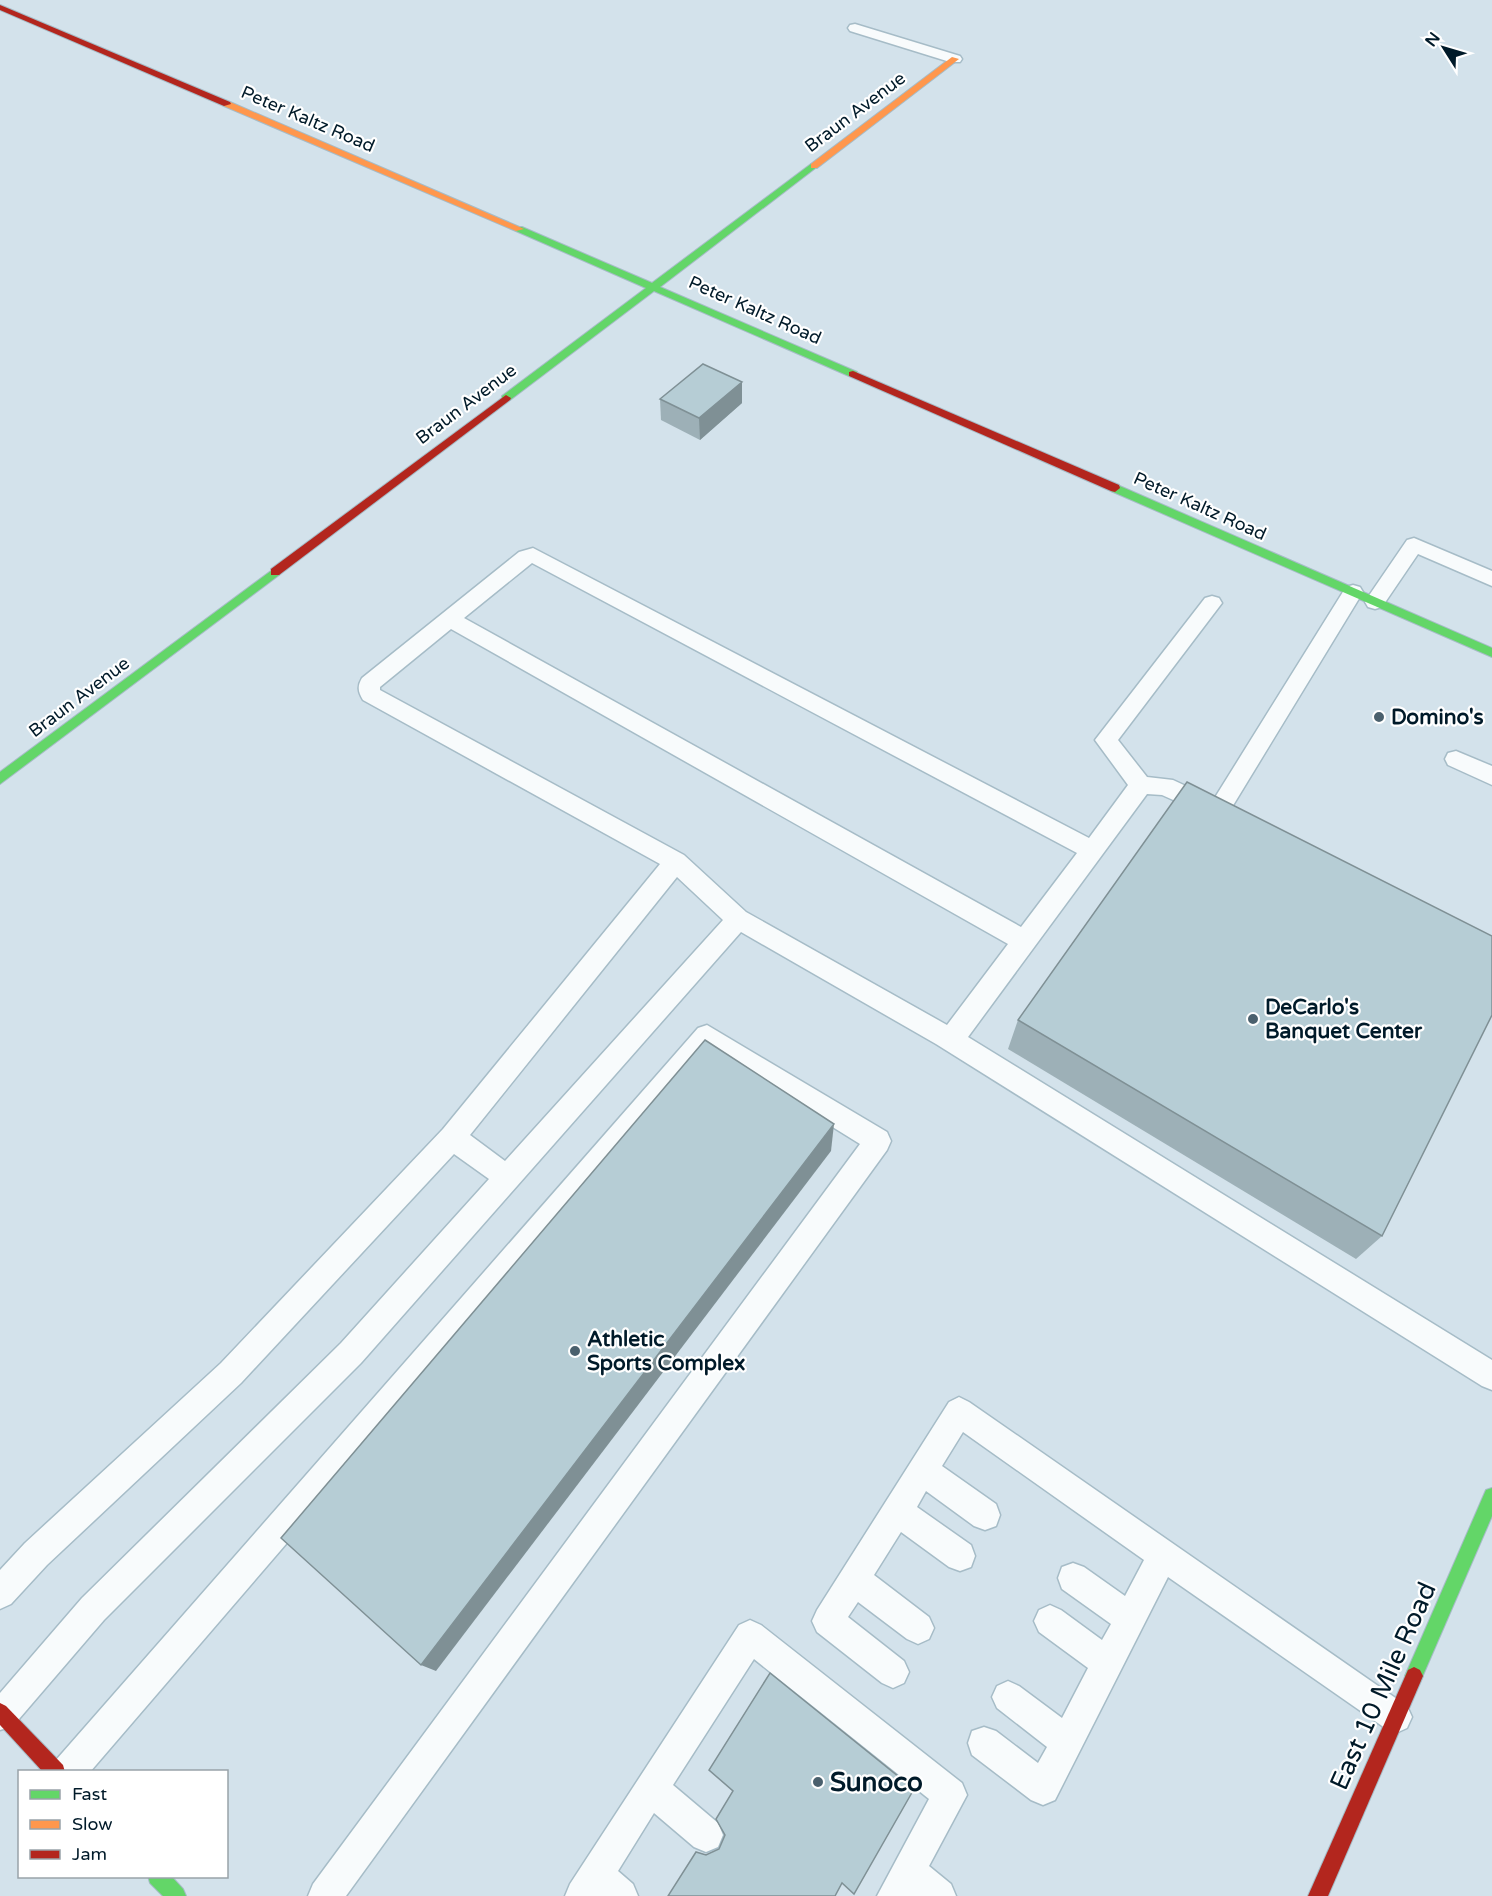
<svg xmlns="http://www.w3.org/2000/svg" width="1492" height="1896" font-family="'Varela Round',sans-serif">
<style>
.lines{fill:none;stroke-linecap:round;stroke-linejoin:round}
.lane-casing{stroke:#a6bcc7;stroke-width:3}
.fast-casing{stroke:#a6bcc7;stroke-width:2}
.slow-casing{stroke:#a6bcc7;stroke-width:2}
.jam-casing{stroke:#a6bcc7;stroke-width:2}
.lane{fill:#f8fbfc;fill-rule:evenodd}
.fast{fill:#63d668;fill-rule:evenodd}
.slow{fill:#ff974d;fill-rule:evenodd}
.jam{fill:#b3261e;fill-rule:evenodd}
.wall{fill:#9db0b7}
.shaded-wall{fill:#7f9095}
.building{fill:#b6cdd5;stroke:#7f9095;stroke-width:1.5}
.poi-dot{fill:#4a606d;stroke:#fff;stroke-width:2}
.labels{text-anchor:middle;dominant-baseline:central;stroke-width:4.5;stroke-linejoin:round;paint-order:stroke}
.far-street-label{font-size:18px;fill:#001a29;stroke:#fff}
.poi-label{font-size:21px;font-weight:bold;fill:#001a29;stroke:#fff;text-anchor:start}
.near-street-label{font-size:26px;fill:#001a29;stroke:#fff}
.near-poi-label{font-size:26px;font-weight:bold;fill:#001a29;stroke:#fff;text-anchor:start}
</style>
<rect width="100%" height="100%" fill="#d3e2eb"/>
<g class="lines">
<defs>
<g id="lane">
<path d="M855 24 960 56 962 59 960 62H950L850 31 848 28 850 25Z"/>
<path d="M1414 538 1492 571V586L1418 554 1382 607 1375 609 1368 607 1365 602 1368 597 1407 540Z"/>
<path d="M533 548 1089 838 1128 785 1095 740 1205 598 1212 596 1219 598 1222 603 1118 740 1147 777 1173 780 1214 799 1346 587 1353 585 1360 587 1363 592 1226 817 1218 820 1162 795 1147 794 968 1037 1492 1360V1390L1482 1386 936 1044 741 932 361 1363 104 1620 13 1726 0 1730V1693L82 1598 341 1343 489 1179 454 1154 241 1383 47 1565 11 1604 0 1609V1570L25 1543 221 1363 443 1129 660 864 363 700C358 692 357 686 362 678L519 552ZM532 563 1077 853 1021 927 464 618ZM451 629 1008 944 947 1025 746 912 684 855 380 690V687ZM677 877 723 920 505 1161 470 1135Z"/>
<path d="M1456 751 1492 766V785L1448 765 1445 759 1448 753Z"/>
<path d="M707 1025 887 1132 891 1141 887 1150 346 1896H308L313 1884 860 1144 710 1051 90 1772H52L56 1760 698 1028Z"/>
<path d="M959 1397 969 1402 1407 1706 1412 1717 1407 1728 1396 1733 1385 1728 1168 1577 1055 1800 1043 1805 1031 1800 972 1755 968 1743 972 1731 984 1727 996 1731 1038 1763 1047 1747 997 1708 992 1697 997 1686 1008 1681 1019 1686 1062 1718 1088 1668 1039 1632 1034 1621 1039 1610 1050 1605 1061 1610 1102 1640 1111 1624 1062 1589 1058 1578 1062 1567 1073 1563 1084 1567 1125 1596 1144 1560 963 1432 942 1466 996 1504 1000 1515 996 1526 985 1530 974 1526 926 1491 917 1507 971 1545 975 1556 971 1567 960 1571 949 1567 901 1532 874 1575 929 1617 934 1628 929 1639 918 1644 907 1639 858 1602 848 1617 904 1661 909 1672 904 1683 893 1688 882 1683 817 1632 812 1621 817 1610 949 1402Z"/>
<path d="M750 1620 761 1625 962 1783 967 1795 929 1866 951 1884 956 1896H877L929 1799 754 1659 673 1785 718 1823 723 1835 718 1847 706 1852 694 1847 654 1813 618 1871 633 1884 638 1896H565L570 1884 739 1625Z"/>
</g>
<g id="fast">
<path d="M811 164 818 166 660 287 857 372V376H849L654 291 510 400H502V396L646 288 516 231V227H522L652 283Z"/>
<path d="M1115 484 1492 648V657L1111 491V485Z"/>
<path d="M275 568 281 572 279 575 0 784V772Z"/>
<path d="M1492 1488V1516L1420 1682 1414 1685 1408 1682 1405 1676 1486 1490Z"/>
<path d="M148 1876H171L183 1889 186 1896H163L150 1883Z"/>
</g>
<g id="slow">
<path d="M952 57 959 59 817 168H811V164Z"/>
<path d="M224 102H230L524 229 516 231 224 106Z"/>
</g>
<g id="jam">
<path d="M0 5 230 102 231 104 224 106 0 10Z"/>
<path d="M853 371 1119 485 1120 488 1115 492 1111 491 849 376V372Z"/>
<path d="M506 395 511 398 510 400 279 575H271V569Z"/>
<path d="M1414 1667 1420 1670 1423 1676 1328 1896H1308L1408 1670Z"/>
<path d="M0 1703 6 1706 63 1765 65 1772H43L0 1725Z"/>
</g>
</defs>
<use href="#lane" class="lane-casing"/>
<use href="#fast" class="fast-casing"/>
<use href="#slow" class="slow-casing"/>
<use href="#jam" class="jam-casing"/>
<use href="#lane" class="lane"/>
<use href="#fast" class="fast"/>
<use href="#slow" class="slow"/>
<use href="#jam" class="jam"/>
</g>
<g class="wall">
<path d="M742 382V403L700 440 661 420 660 399Z"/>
<path d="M1018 1020 1382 1236 1356 1259 1008 1049Z"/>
</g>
<g class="shaded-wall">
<path d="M742 382V403L700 440 699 418Z"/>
<path d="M834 1124 831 1151 436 1671 421 1665Z"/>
</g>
<g class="building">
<path d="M703 364 742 382 699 418 660 399Z"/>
<path d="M1187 782 1492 936V1015L1382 1236 1018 1020Z"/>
<path d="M705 1040 834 1124 421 1665 281 1538Z"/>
<path d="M770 1673 914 1789 854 1894 842 1883 835 1896H668L696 1852 706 1855 719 1849 725 1835 716 1819 733 1791 709 1770Z"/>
</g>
<g class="poi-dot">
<circle cx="1379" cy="717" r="6"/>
<circle cx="1253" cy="1019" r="6"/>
<circle cx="575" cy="1351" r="6"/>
<circle cx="818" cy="1782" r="6"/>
</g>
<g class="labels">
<g class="far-street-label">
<text transform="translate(855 112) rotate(-37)">Braun Avenue</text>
<text transform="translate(308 119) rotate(23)">Peter Kaltz Road</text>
<text transform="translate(755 310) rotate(24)">Peter Kaltz Road</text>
<text transform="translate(466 404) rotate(-37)">Braun Avenue</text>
<text transform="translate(1200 506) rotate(24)">Peter Kaltz Road</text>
<text transform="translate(79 697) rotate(-37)">Braun Avenue</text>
</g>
<g class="poi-label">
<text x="1391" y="717">Domino's</text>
<text x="1265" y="1007">DeCarlo's<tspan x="1265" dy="24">Banquet Center</tspan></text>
<text x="587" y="1339">Athletic<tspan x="587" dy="24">Sports Complex</tspan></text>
</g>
<g class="near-street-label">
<text transform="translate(1383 1686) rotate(-66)">East 10 Mile Road</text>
</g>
<g class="near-poi-label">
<text x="830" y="1782">Sunoco</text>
</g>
</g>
<rect x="18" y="1770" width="210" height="108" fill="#ffffff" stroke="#99a3a9" stroke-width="1.5"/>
<rect x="30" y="1790" width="30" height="9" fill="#63d668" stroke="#99a3a9" stroke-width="1.5"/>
<text x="72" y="1800" font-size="18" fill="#001a29">Fast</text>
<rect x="30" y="1820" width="30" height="9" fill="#ff974d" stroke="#99a3a9" stroke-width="1.5"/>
<text x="72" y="1830" font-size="18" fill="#001a29">Slow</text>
<rect x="30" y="1850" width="30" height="9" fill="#b3261e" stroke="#99a3a9" stroke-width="1.5"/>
<text x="72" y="1860" font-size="18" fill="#001a29">Jam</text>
<g transform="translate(1444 48) rotate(307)" stroke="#ffffff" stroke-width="4.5" paint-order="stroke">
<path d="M0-4.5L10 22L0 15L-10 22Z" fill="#001a29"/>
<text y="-9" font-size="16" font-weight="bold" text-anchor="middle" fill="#001a29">N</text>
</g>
</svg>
